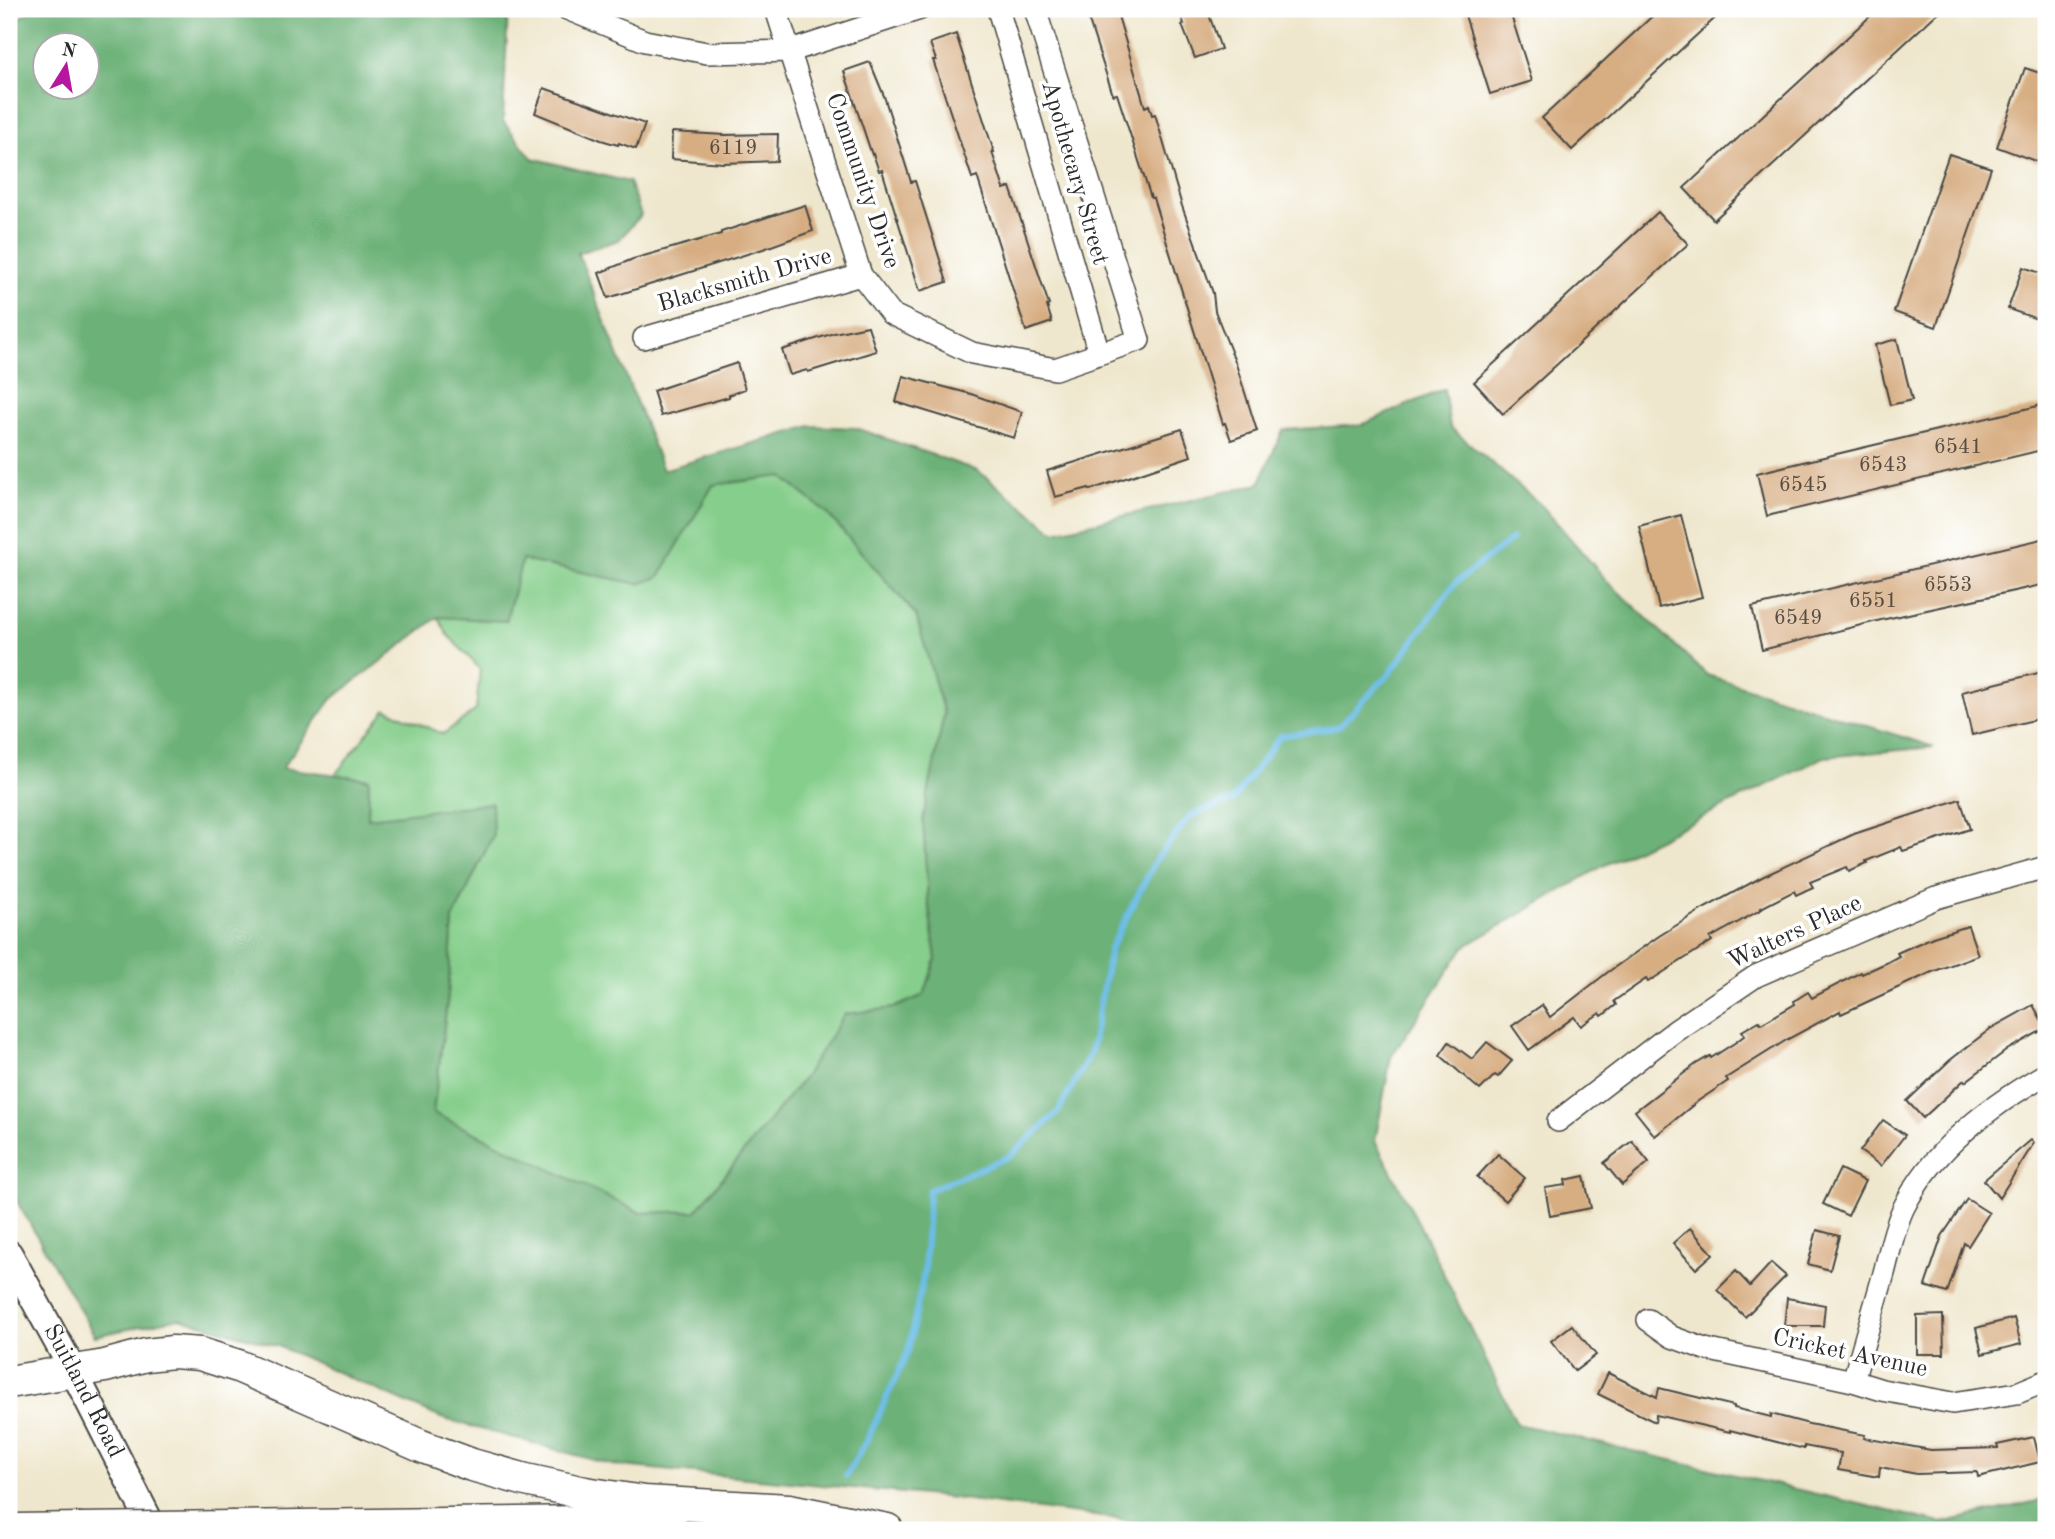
<svg xmlns="http://www.w3.org/2000/svg" width="2055" height="1539" font-family="'Old Standard TT',serif">
<style>
.green{fill:#85ce8b;stroke:#587c5b;stroke-width:2}
.forest{fill:#6cb177;stroke:#4c6e51;stroke-width:2;fill-rule:evenodd}
.lines{fill:none;stroke-linecap:round;stroke-linejoin:round}
.stream{stroke:#6cbde7;stroke-width:6}
.building{fill:#d7ad82}
.minor-casing{stroke:#484743;stroke-width:24}
.major-casing{stroke:#484743;stroke-width:30}
.highway-casing{stroke:#484743;stroke-width:35}
.minor{stroke:#fff;stroke-width:21}
.major{stroke:#fff;stroke-width:26}
.highway{stroke:#fff;stroke-width:32}
.highway-bridge-casing{stroke:#484743;stroke-width:35;stroke-linecap:butt}
.highway-bridge{stroke:#fff;stroke-width:32}
.labels{text-anchor:middle;dominant-baseline:central;stroke-width:7;stroke-linejoin:round;paint-order:stroke}
.number-label{font-size:21px;fill:#564c41}
.street-label{font-size:24px;fill:#2b2b2b;stroke:#fff}
</style>
<rect width="100%" height="100%" fill="#fff"/>
<filter id="ink" filterUnits="userSpaceOnUse"><feTurbulence type="fractalNoise" baseFrequency=".0143" numOctaves="2"/><feDisplacementMap in="SourceGraphic" scale="14" xChannelSelector="R" yChannelSelector="G"/><feConvolveMatrix kernelMatrix="1 2 1 2 8 2 1 2 1" color-interpolation-filters="sRGB"/></filter>
<filter id="wash" filterUnits="userSpaceOnUse"><feTurbulence type="fractalNoise" baseFrequency=".00686" numOctaves="4" result="noise"/><feDisplacementMap in="SourceGraphic" scale="28" xChannelSelector="R" yChannelSelector="G"/><feGaussianBlur stdDeviation="1.57" result="paint"/><feColorMatrix in="noise" values="0 0 0 0 0 0 0 0 0 0 0 0 0 0 0 0 0 1.4 0 .05"/><feComposite in="paint" operator="in"/></filter>
<g filter="url(#wash)">
<rect width="100%" height="100%" fill="#efe7cd"/>
<path class="green" d="M781 476 827 513 916 615 944 714 923 820 928 900 936 959 924 995 894 1008 845 1015 803 1079 696 1211 641 1213 433 1113 448 995 453 919 493 835 368 818 369 779 335 775 386 709 443 734 476 710 480 669 448 635 438 617 506 621 522 560 639 584 659 577 713 485Z"/>
<path class="forest" d="M33 9H508L503 121 532 158 629 182 641 215 619 240 578 253 663 470 811 426 856 428 978 471 1055 532 1259 484 1283 430 1361 425 1444 389 1450 427 1542 506 1608 582 1707 675 1934 747 1824 757 1603 866 1464 947 1391 1057 1375 1141 1417 1220 1517 1424 1941 1523 2046 1499V1530H1204L946 1497 612 1465 441 1418 278 1346 179 1318 95 1336 9 1188V25ZM46 46H88V88H46ZM781 476 827 513 916 615 944 714 923 820 928 900 936 959 924 995 894 1008 845 1014 803 1079 696 1211 641 1213 433 1113 448 995 453 919 493 835 492 803 368 818 369 779 282 768 332 699 438 617 506 621 522 560 639 584 659 577 713 485Z"/>
<g class="lines">
<path class="stream" d="M846 1476 867 1440 908 1352 924 1272 929 1190 1010 1156 1058 1112 1091 1052 1110 949 1156 860 1191 815 1233 800 1280 736 1338 727 1390 673 1455 583 1512 539"/>
</g>
<g id="blocks">
<g class="building">
<path d="M1085 9H1116L1145 107 1149 105 1152 115 1155 114 1182 206 1213 293 1215 311 1236 364 1257 431 1231 440 1225 423 1223 424 1153 198H1151L1117 94 1113 95Z"/>
<path d="M1179 9H1207L1221 49 1195 58 1182 25 1184 24Z"/>
<path d="M1463 9H1509L1532 81 1490 94Z"/>
<path d="M1660 9H1725L1572 150 1542 118Z"/>
<path d="M1878 9H1942L1714 220 1684 188Z"/>
<path d="M956 34 994 152H992L1004 189 1010 187 1049 305 1047 306 1052 322 1026 331 977 176 972 178 933 60H936L930 43Z"/>
<path d="M870 62 884 96 911 182 915 181 947 282 920 291 882 170 879 171 873 154 872 155 844 71Z"/>
<path d="M2025 68 2046 75V140L2038 162 1997 147Z"/>
<path d="M544 88 645 124 636 149 619 143 618 145 601 140 535 113Z"/>
<path d="M672 132 725 135 778 134 777 161 723 163 671 159Z"/>
<path d="M1949 154 1991 168 1936 327 1894 312Z"/>
<path d="M805 205 813 231 763 249 608 298 599 273 633 259 721 234V232Z"/>
<path d="M1658 212 1688 244 1503 414 1474 382Z"/>
<path d="M2023 267 2046 275V322L2008 309Z"/>
<path d="M868 326 876 351 808 372 807 370 790 375 782 350 834 333Z"/>
<path d="M1897 339 1912 400 1890 405 1875 345Z"/>
<path d="M737 363 745 389 729 395V397L661 416 653 391Z"/>
<path d="M903 376 971 394 1022 412 1014 438 896 402Z"/>
<path d="M2046 404V449L1767 516 1757 473Z"/>
<path d="M1182 429 1191 456 1090 490 1089 488 1055 497 1047 471Z"/>
<path d="M1681 515 1702 597 1659 608 1639 526Z"/>
<path d="M2046 538V584L1881 620 1762 650 1752 607Z"/>
<path d="M2042 672 2046 673V717L1972 735 1962 692Z"/>
<path d="M1960 799 1970 829 1903 851 1901 847 1866 861 1867 863 1849 871 1847 867 1810 882 1813 887 1796 895 1794 891 1761 908 1762 909 1710 938 1712 941 1648 982 1646 979 1614 1001 1616 1005 1602 1016 1600 1013 1581 1026 1574 1017 1529 1050 1512 1026 1542 1005 1550 1017 1608 972 1659 936 1703 909 1762 877 1854 834Z"/>
<path d="M1968 926 1978 955 1932 972 1841 1014 1840 1011 1788 1039 1726 1078 1728 1081 1698 1101 1655 1136 1635 1111 1696 1064 1710 1056 1711 1058 1736 1042 1745 1035 1742 1031 1759 1021 1761 1024 1795 1004 1794 1001 1808 992 1812 998 1861 972 1862 974 1888 962 1899 956 1897 953 1933 937Z"/>
<path d="M2033 1005 2046 1028 2007 1050 1965 1082 1964 1080 1923 1118 1907 1101 1949 1061 1990 1029Z"/>
<path d="M1449 1042 1472 1059 1487 1042 1512 1061 1498 1077 1495 1075 1480 1090 1440 1055Z"/>
<path d="M1883 1120 1905 1135 1881 1166 1860 1151Z"/>
<path d="M2031 1140 2034 1143 1999 1198 1984 1180Z"/>
<path d="M1632 1141 1649 1162 1622 1185 1604 1163Z"/>
<path d="M1498 1154 1525 1178 1505 1201 1477 1177Z"/>
<path d="M1840 1169 1865 1181 1848 1216 1823 1204Z"/>
<path d="M1584 1176 1591 1208 1550 1216 1545 1188 1566 1185 1565 1180Z"/>
<path d="M1967 1199 1989 1213 1968 1246 1964 1243 1947 1293 1925 1286 1942 1236Z"/>
<path d="M1690 1228 1713 1254 1696 1269 1673 1243Z"/>
<path d="M1817 1230 1839 1236 1830 1270 1808 1264Z"/>
<path d="M1771 1263 1786 1276 1745 1317 1717 1290 1736 1271 1750 1286Z"/>
<path d="M1787 1298 1825 1305 1823 1326H1784Z"/>
<path d="M1943 1315 1944 1354H1917V1316Z"/>
<path d="M2014 1318 2021 1344 1982 1354 1976 1328Z"/>
<path d="M1572 1325 1596 1355 1575 1371 1551 1341Z"/>
<path d="M1608 1373 1657 1397 1659 1388 1734 1406V1408L1771 1417V1414L1809 1424 1865 1435 1864 1438 1931 1450 1998 1448 1997 1445 2034 1437 2040 1462 1978 1477 1977 1472 1917 1474 1880 1467 1879 1477 1838 1470 1841 1453 1804 1446V1449L1730 1430V1432L1656 1415 1655 1422 1598 1394Z"/>
</g>
</g>
</g>
<g filter="url(#ink)">
<use href="#blocks" fill-opacity="0" stroke="#484743" stroke-width="2"/>
<g class="lines">
<defs>
<g id="minor">
<path d="M567 9 645 41 707 53 791 51 920 9"/>
<path d="M776 9 861 275 891 314 972 353 1055 369 1139 340 1035 9"/>
<path d="M998 9 1099 353"/>
<path d="M644 338 861 275"/>
<path d="M1558 1121 1675 1031 1756 976 1936 898 2046 867"/>
<path d="M1648 1320 1672 1337 1705 1349 1853 1381 1882 1390 1953 1403 2017 1393 2046 1381"/>
<path d="M1853 1381C1863 1345 1874 1309 1884 1273 1890 1251 1894 1227 1904 1207 1933 1149 1991 1105 2046 1074"/>
</g>
<g id="major">
<path id="s1" d="M9 1254 74 1372 154 1530"/>
</g>
<g id="highway">
<path d="M9 1382 105 1366 146 1355 173 1352 200 1354 238 1366 421 1446 472 1465 526 1480 585 1493 644 1502 789 1510 887 1530"/>
<path d="M233 1527 584 1522 668 1523"/>
<path d="M16 1530 80 1529"/>
</g>
</defs>
<use href="#minor" class="minor-casing"/>
<use href="#major" class="major-casing"/>
<use href="#highway" class="highway-casing"/>
<use href="#minor" class="minor"/>
<use href="#major" class="major"/>
<use href="#highway" class="highway"/>
<defs>
<path id="highway-bridge" d="M80 1529 233 1527"/>
</defs>
<use href="#highway-bridge" class="highway-bridge-casing"/>
<use href="#highway-bridge" class="highway-bridge"/>
</g>
</g>
<g class="labels">
<g class="number-label">
<text x="733" y="148">6119</text>
<text x="1958" y="447">6541</text>
<text x="1883" y="465">6543</text>
<text x="1803" y="485">6545</text>
<text x="1948" y="585">6553</text>
<text x="1873" y="601">6551</text>
<text x="1798" y="618">6549</text>
</g>
<g class="street-label">
<text transform="translate(1074 173) rotate(74)">Apothecary Street</text>
<text transform="translate(862 181) rotate(71)">Community Drive</text>
<text transform="translate(745 281) rotate(-16)">Blacksmith Drive</text>
<text transform="translate(1795 933) rotate(-25)">Walters Place</text>
<text transform="translate(1850 1354) rotate(12)">Cricket Avenue</text>
<text stroke="none"><textPath href="#s1" startOffset="156">Suitland Road</textPath></text>
</g>
</g>
<rect width="2055" height="1539" fill="none" stroke="#fff" stroke-width="35"/>
<g transform="translate(66 66) rotate(11)"><circle r="33" fill="#ffffff" stroke="#aaaaaa" stroke-width="2"/>
<path d="M0-5L12 26L0 18L-12 26Z" fill="#b5179e"/>
<text y="-10" font-size="19" font-weight="bold" text-anchor="middle" fill="#2b2b2b">N</text>
</g>
</svg>
